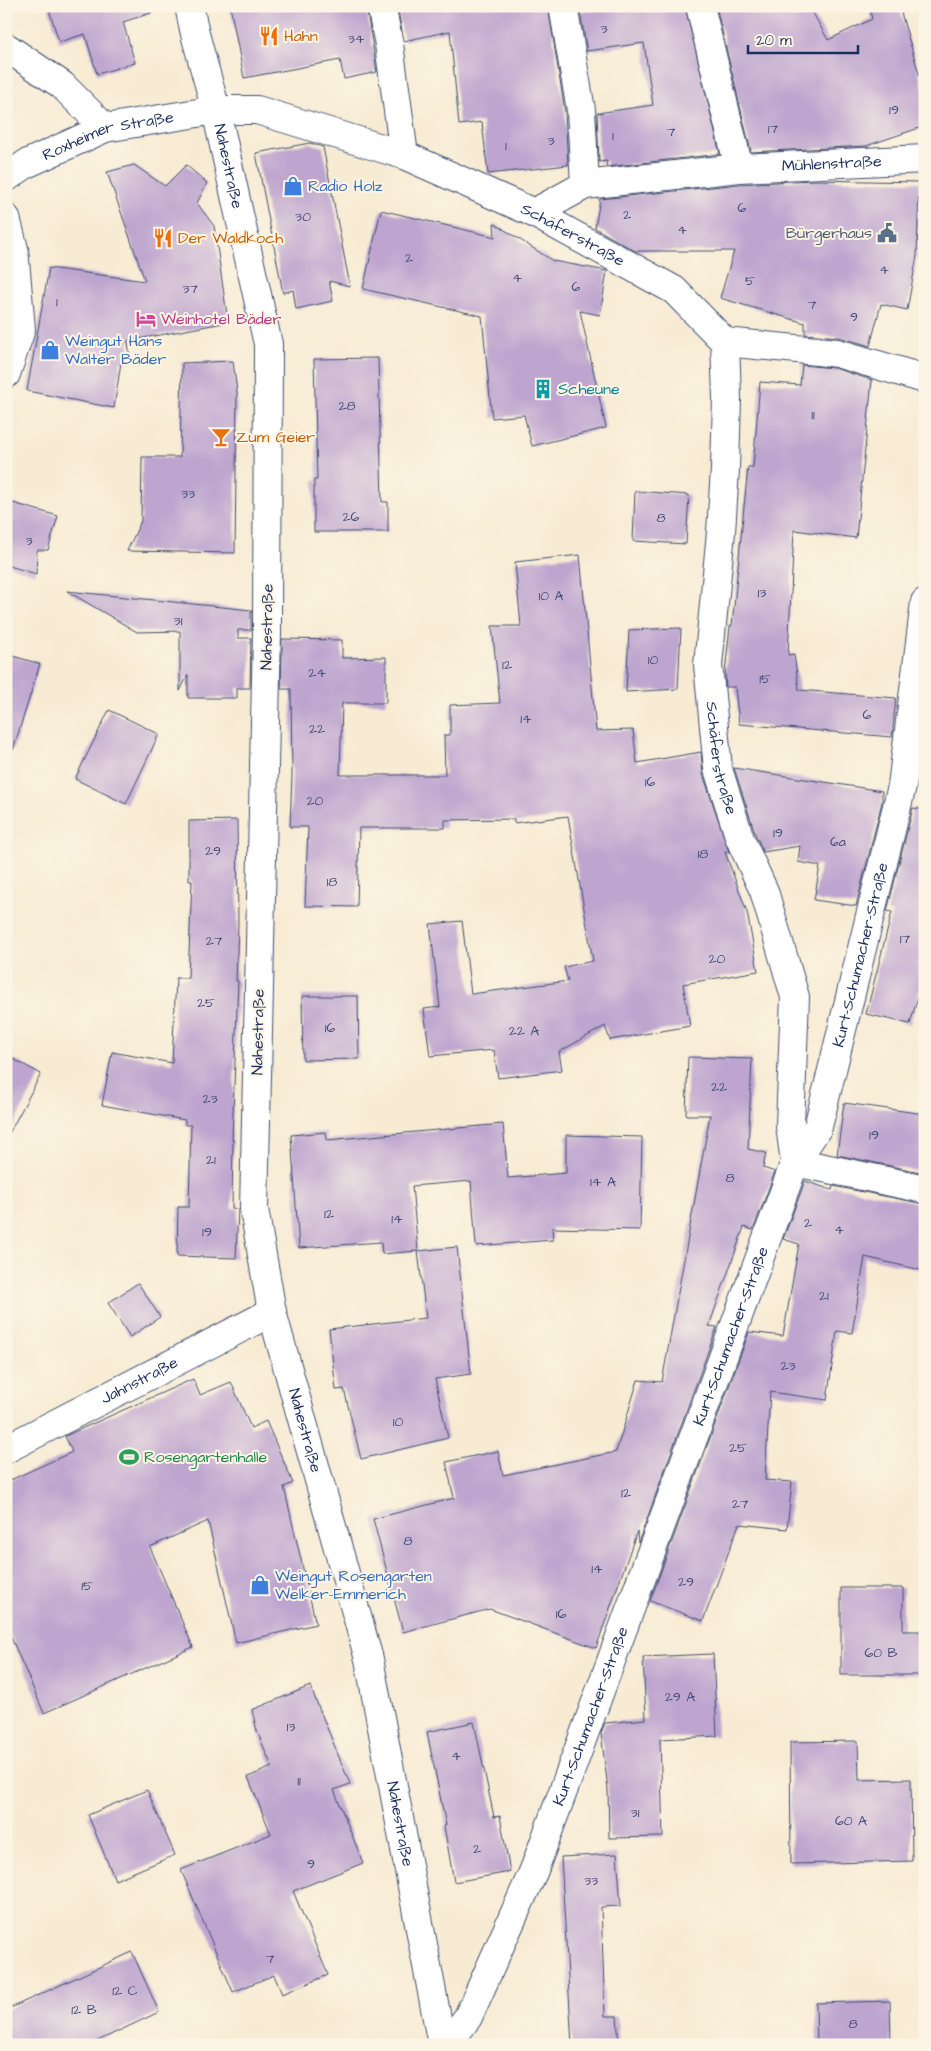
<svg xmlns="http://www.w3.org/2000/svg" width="931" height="2051" font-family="'Architects Daughter',sans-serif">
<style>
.building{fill:#bea5cf}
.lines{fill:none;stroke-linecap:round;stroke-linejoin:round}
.minor-casing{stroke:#3c4b70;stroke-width:30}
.tertiary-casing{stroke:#3c4b70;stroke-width:30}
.minor{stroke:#fff;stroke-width:28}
.tertiary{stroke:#fff;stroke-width:28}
.labels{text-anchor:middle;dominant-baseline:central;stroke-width:4;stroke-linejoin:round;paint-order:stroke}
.number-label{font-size:14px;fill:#444c7a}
.food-label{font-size:16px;fill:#c56008;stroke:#fcf5e5;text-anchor:start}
.street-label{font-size:16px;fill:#1b2f5e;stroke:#fcf5e5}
.shop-label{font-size:16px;fill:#366cbe;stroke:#fcf5e5;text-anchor:start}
.service-label{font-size:16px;fill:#4e5e75;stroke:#fcf5e5;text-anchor:end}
.hotel-label{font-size:16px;fill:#b23c85;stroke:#fcf5e5;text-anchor:start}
.culture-label{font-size:16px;fill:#0d838f;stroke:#fcf5e5;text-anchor:start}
.leisure-label{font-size:16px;fill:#27864d;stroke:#fcf5e5;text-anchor:start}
</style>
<rect width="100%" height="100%" fill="#fcf5e5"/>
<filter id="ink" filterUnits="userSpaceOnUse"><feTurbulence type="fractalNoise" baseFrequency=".02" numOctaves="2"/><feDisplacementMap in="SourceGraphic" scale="10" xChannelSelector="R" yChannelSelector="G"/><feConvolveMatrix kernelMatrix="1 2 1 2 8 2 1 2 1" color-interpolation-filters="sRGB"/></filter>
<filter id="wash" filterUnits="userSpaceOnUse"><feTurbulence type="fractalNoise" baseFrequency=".0096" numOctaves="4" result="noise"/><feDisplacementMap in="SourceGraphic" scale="20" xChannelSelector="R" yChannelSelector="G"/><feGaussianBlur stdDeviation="1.12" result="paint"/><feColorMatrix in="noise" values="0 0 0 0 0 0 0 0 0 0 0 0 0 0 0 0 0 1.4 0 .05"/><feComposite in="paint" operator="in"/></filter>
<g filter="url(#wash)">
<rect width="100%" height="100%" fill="#f7ebd3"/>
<g id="blocks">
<g class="building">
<path d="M48 6H150L151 13 123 22 135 63 97 74 85 34 59 42Z"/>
<path d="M230 6H366L377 72 344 79 340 60 244 78Z"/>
<path d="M397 6H548L565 112 568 165 488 174 482 122 459 125 450 31 404 41Z"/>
<path d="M618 6H685L720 154 606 167 607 161 599 162 597 113 653 105 644 43 587 51 580 12Z"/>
<path d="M716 6H809L828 40 872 19 869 6H899L925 94V126L866 146 751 152Z"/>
<path d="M310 143 323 147 350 286 329 281 333 301 296 309 293 290 283 293 256 153Z"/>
<path d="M134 165 165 186 186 165 207 183 197 203 214 226 228 322 128 341 130 362H121L114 408 27 391 49 268 145 281 107 172Z"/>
<path d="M813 180 919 182 917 256 907 310 881 304 870 346 839 337 805 334V323L720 298 734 251H635L595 228 600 199 740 184Z"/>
<path d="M381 210 495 237 494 223 553 261 607 271 600 315 580 311 606 428 532 446 524 415 492 418 482 316 363 289Z"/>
<path d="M378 358 382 502H388V532H314V480H317L314 359Z"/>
<path d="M233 361 237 392 235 553 127 551 141 521 142 457H180L182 363Z"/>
<path d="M802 365 834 368 872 380 856 538 794 530 788 655 794 654 799 690 896 698 892 737 739 724 735 687H726L725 674 730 626H732L748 467H753L760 382 800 385Z"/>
<path d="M635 491 689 495 686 544 633 541Z"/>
<path d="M6 501 58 516 48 550H37L36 574 6 565Z"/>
<path d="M580 555 596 731 633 730 637 763 701 752 703 774 729 852H725L747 912 758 971 683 984 690 1026 610 1040 605 1026 559 1052 562 1070 498 1078 494 1050 430 1056 424 1009 440 1007 430 924 462 921 471 994 568 981 564 967 593 961 568 816 514 823V819L445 820V828H359L357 907 305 906 308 827H290L292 775 291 689H281L282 639 342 640V658L386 657V703H342L340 775H445L444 735H450V705L500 703 492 626H521L515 562Z"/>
<path d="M67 591 251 610V630H238V638H251L250 688H237V698H188V675L180 691V631L137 632Z"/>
<path d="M681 628 678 689 626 692 629 630Z"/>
<path d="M6 654 40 664 13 750 6 749Z"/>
<path d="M109 710 159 734 126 804 75 779Z"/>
<path d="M734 768 882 791V802L856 906 814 900 820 866 798 862 800 846 763 852 755 833Z"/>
<path d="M913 808 925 810V973L910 1024 866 1014 892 912 887 911Z"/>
<path d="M237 820 238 924 236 981H238L232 1140H233L232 1208 238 1209 236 1258 177 1256 178 1207H189L191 1125H185V1120L102 1105 112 1052 172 1063 176 978H188L192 881H189V821Z"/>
<path d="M302 996H358L359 1059 303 1060Z"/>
<path d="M6 1055 41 1074 6 1139Z"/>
<path d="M688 1057 752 1059 748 1149 766 1153 763 1168 775 1172 753 1230 744 1227 709 1326 717 1327 638 1543 637 1531 596 1648 490 1609 403 1632 373 1519 454 1498 446 1462 498 1451 503 1475 616 1452 638 1380 662 1382 710 1115H686Z"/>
<path d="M844 1103 925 1114V1173L837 1155Z"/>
<path d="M503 1124 508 1178 566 1173V1135L642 1137 640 1230 552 1228 553 1240 476 1246 471 1181 412 1186 418 1251 382 1254 381 1242 299 1248 291 1135 326 1132 327 1140Z"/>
<path d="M805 1181 832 1190 833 1186 925 1204V1271L865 1257 852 1333 837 1331 827 1400 770 1392 765 1480 792 1482 787 1529 739 1524 703 1621 650 1601 749 1332 783 1336 799 1244 783 1239Z"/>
<path d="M457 1247 471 1374 435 1379 448 1438 361 1459 344 1389 336 1390 329 1329 426 1318 418 1251Z"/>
<path d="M138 1283 160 1317 130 1337 108 1303Z"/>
<path d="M193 1379 200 1395 231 1382 251 1428 266 1421 293 1483 284 1487 316 1624 236 1643 208 1521 150 1547 193 1647 44 1713 6 1626V1482L72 1452 65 1436Z"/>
<path d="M841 1588H903V1631H921V1675H841Z"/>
<path d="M713 1654 717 1736 660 1739 663 1837 609 1838 608 1789 601 1733 605 1723 646 1719 643 1657Z"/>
<path d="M310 1686 350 1784 334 1790 363 1863 293 1891 328 1975 282 1994 274 1975 233 1992 181 1870 271 1834 248 1777 272 1767 257 1731 252 1710Z"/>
<path d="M474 1722 494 1817 500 1816 510 1872 454 1882 444 1826 446 1825 427 1732Z"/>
<path d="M858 1741 859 1780 911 1779 912 1861 791 1864 790 1742Z"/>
<path d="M147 1790 175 1855 115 1880 88 1815Z"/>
<path d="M617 1854 621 1906 601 1907 605 2016H617L619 2045H572L561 1857Z"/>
<path d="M132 1952 159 2012 89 2045H6V2010Z"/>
<path d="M890 2001 891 2045H817L816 2003Z"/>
</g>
</g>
</g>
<g filter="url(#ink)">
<use href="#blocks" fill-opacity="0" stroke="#3c4b70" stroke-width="1"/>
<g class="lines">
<defs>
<g id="minor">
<path d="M381 6 389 44 404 155"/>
<path d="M563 6 581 110 585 185"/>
<path d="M700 6 739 168"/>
<path d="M6 47 62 85 105 128"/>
<path id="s1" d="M6 178 26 164 105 128 216 110H257L404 155 534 213 674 290 725 342 837 353 925 379"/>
<path id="s2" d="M534 213 585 185 739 168 925 159"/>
<path d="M6 218 14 249 21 329 6 374"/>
<path id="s3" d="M725 342 727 398 725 469 721 532 708 665 718 769 740 839 764 891 795 997 790 1126 795 1162 925 1189"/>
<path id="s4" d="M6 1449 272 1312"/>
<path id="s5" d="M447 2045 468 2017 534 1870 795 1162 818 1127 902 786 925 602"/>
</g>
<g id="tertiary">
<path id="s6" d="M189 6 195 34 216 110 268 344 267 633 254 1209 272 1312 369 1659 442 2045"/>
</g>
</defs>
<use href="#minor" class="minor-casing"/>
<use href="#tertiary" class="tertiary-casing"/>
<use href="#minor" class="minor"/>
<use href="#tertiary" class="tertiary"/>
</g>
</g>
<defs>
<symbol id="restaurant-bare" viewBox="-9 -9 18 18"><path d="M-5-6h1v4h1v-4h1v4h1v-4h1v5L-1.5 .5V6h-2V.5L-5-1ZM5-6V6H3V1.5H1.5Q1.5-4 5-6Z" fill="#e8710a" stroke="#fcf5e5" stroke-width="2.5" paint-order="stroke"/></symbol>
<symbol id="shop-bare" viewBox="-9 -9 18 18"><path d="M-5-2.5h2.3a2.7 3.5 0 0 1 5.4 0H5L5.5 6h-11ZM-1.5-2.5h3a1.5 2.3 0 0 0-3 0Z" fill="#3f7fe0" stroke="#fcf5e5" stroke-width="2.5" paint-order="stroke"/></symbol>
<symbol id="civic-bare" viewBox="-9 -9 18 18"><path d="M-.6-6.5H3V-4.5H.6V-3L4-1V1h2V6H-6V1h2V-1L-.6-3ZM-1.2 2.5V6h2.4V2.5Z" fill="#5c6f8a" stroke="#fcf5e5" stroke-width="2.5" paint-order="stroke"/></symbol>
<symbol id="hotel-bare" viewBox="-9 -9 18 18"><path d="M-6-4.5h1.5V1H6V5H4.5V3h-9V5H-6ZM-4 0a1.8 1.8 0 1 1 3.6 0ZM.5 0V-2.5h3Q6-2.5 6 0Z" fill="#d1479c" stroke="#fcf5e5" stroke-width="2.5" paint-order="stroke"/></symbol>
<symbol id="building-bare" viewBox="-9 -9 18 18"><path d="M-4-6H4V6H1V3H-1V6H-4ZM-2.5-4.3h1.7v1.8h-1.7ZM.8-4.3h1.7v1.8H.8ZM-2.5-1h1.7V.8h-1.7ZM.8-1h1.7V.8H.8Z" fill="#0f9aa8" stroke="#fcf5e5" stroke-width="2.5" paint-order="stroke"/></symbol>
<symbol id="bar-bare" viewBox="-9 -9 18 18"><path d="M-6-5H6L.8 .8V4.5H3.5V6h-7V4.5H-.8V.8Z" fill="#e8710a" stroke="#fcf5e5" stroke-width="2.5" paint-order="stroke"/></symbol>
<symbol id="stadium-bare" viewBox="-9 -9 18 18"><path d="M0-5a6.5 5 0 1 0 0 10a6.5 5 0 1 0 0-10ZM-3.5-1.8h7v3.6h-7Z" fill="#2e9e5b" stroke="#fcf5e5" stroke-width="2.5" paint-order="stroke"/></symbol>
</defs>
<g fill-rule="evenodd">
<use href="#restaurant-bare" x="255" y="22" width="28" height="28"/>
<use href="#shop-bare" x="279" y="172" width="28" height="28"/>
<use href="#civic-bare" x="873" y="219" width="28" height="28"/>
<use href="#restaurant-bare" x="149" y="224" width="28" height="28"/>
<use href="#hotel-bare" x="132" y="305" width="28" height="28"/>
<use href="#shop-bare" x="36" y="336" width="28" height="28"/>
<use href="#building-bare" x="529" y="375" width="28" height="28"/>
<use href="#bar-bare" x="207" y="423" width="28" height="28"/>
<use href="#stadium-bare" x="115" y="1443" width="28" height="28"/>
<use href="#shop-bare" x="246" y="1571" width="28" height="28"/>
</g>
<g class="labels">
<g class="number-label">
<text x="604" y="29">3</text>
<text x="356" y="39">34</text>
<text x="894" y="110">19</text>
<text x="773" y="129">17</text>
<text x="671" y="132">7</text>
<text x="613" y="136">1</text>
<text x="551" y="141">3</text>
<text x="506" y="146">1</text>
<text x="742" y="208">6</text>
<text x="627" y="215">2</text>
<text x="303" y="217">30</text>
<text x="682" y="230">4</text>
<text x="409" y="258">2</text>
<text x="884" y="270">4</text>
<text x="517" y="278">4</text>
<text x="750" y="281">5</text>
<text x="576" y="287">6</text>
<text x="190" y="289">37</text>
<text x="57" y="302">1</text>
<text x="812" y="305">7</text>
<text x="854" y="317">9</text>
<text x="347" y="406">28</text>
<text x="813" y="415">11</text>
<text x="188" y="494">33</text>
<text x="351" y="517">26</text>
<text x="661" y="518">8</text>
<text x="29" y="541">3</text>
<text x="762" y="593">13</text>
<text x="551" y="596">10 A</text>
<text x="178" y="621">31</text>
<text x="653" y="660">10</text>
<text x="507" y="665">12</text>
<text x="317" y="673">24</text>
<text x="765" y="679">15</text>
<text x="867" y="715">6</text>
<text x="526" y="719">14</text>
<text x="317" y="729">22</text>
<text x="650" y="782">16</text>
<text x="315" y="801">20</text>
<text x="778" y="833">19</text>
<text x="838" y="842">6a</text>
<text x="213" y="851">29</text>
<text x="703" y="854">18</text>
<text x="332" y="882">18</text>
<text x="905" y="939">17</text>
<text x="214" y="941">27</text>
<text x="717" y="959">20</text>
<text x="206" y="1003">25</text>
<text x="330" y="1028">16</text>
<text x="524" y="1031">22 A</text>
<text x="719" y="1087">22</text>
<text x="210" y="1099">23</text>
<text x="874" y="1135">19</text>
<text x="211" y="1160">21</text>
<text x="730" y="1178">8</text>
<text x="603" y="1182">14 A</text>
<text x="329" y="1214">12</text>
<text x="397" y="1219">14</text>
<text x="808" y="1223">2</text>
<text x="839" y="1230">4</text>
<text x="207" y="1232">19</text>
<text x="824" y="1296">21</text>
<text x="788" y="1366">23</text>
<text x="398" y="1422">10</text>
<text x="738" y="1448">25</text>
<text x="626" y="1493">12</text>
<text x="740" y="1504">27</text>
<text x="408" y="1541">8</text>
<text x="597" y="1569">14</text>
<text x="686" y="1582">29</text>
<text x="87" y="1586">15</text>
<text x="561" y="1614">16</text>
<text x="881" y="1653">60 B</text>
<text x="680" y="1697">29 A</text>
<text x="291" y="1727">13</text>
<text x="456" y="1756">4</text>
<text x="299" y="1781">11</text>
<text x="635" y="1813">31</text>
<text x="851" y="1821">60 A</text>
<text x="477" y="1849">2</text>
<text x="311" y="1864">9</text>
<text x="591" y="1881">33</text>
<text x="270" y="1959">7</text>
<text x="125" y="1991">12 C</text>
<text x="84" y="2010">12 B</text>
<text x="853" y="2024">8</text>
</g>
<g class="food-label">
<text x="284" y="36">Hahn</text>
<text x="178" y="238">Der Waldkoch</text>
<text x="236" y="437">Zum Geier</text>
</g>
<g class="street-label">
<text stroke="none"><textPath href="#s1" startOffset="112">Roxheimer Straße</textPath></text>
<text stroke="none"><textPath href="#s2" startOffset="306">Mühlenstraße</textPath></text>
<text stroke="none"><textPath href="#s6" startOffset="165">Nahestraße</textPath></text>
<text stroke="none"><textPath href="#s1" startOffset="605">Schäferstraße</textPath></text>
<text transform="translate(267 627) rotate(-89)">Nahestraße</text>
<text stroke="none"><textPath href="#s3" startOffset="418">Schäferstraße</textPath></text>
<text stroke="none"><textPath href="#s5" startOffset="1170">Kurt-Schumacher-Straße</textPath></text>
<text transform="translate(258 1032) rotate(-89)">Nahestraße</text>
<text stroke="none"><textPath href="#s5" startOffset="765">Kurt-Schumacher-Straße</textPath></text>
<text stroke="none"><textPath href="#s4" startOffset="150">Jahnstraße</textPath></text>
<text stroke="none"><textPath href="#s6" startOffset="1440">Nahestraße</textPath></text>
<text stroke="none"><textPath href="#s5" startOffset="360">Kurt-Schumacher-Straße</textPath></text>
<text stroke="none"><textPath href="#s6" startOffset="1845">Nahestraße</textPath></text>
</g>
<g class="shop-label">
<text x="308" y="186">Radio Holz</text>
<text x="65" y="341">Weingut Hans<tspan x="65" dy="18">Walter Bäder</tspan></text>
<text x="275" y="1576">Weingut Rosengarten<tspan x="275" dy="18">Welker-Emmerich</tspan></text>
</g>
<g class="service-label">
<text x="872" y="233">Bürgerhaus</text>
</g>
<g class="hotel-label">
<text x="161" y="319">Weinhotel Bäder</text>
</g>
<g class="culture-label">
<text x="558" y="389">Scheune</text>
</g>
<g class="leisure-label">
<text x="144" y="1457">Rosengartenhalle</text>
</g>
</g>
<rect width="931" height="2051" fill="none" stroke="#fcf5e5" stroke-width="25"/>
<path d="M748 45v8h110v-8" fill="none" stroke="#1b2f5e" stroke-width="2.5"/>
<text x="756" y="45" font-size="15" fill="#1b2f5e" stroke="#fcf5e5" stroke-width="4" paint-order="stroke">20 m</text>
</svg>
